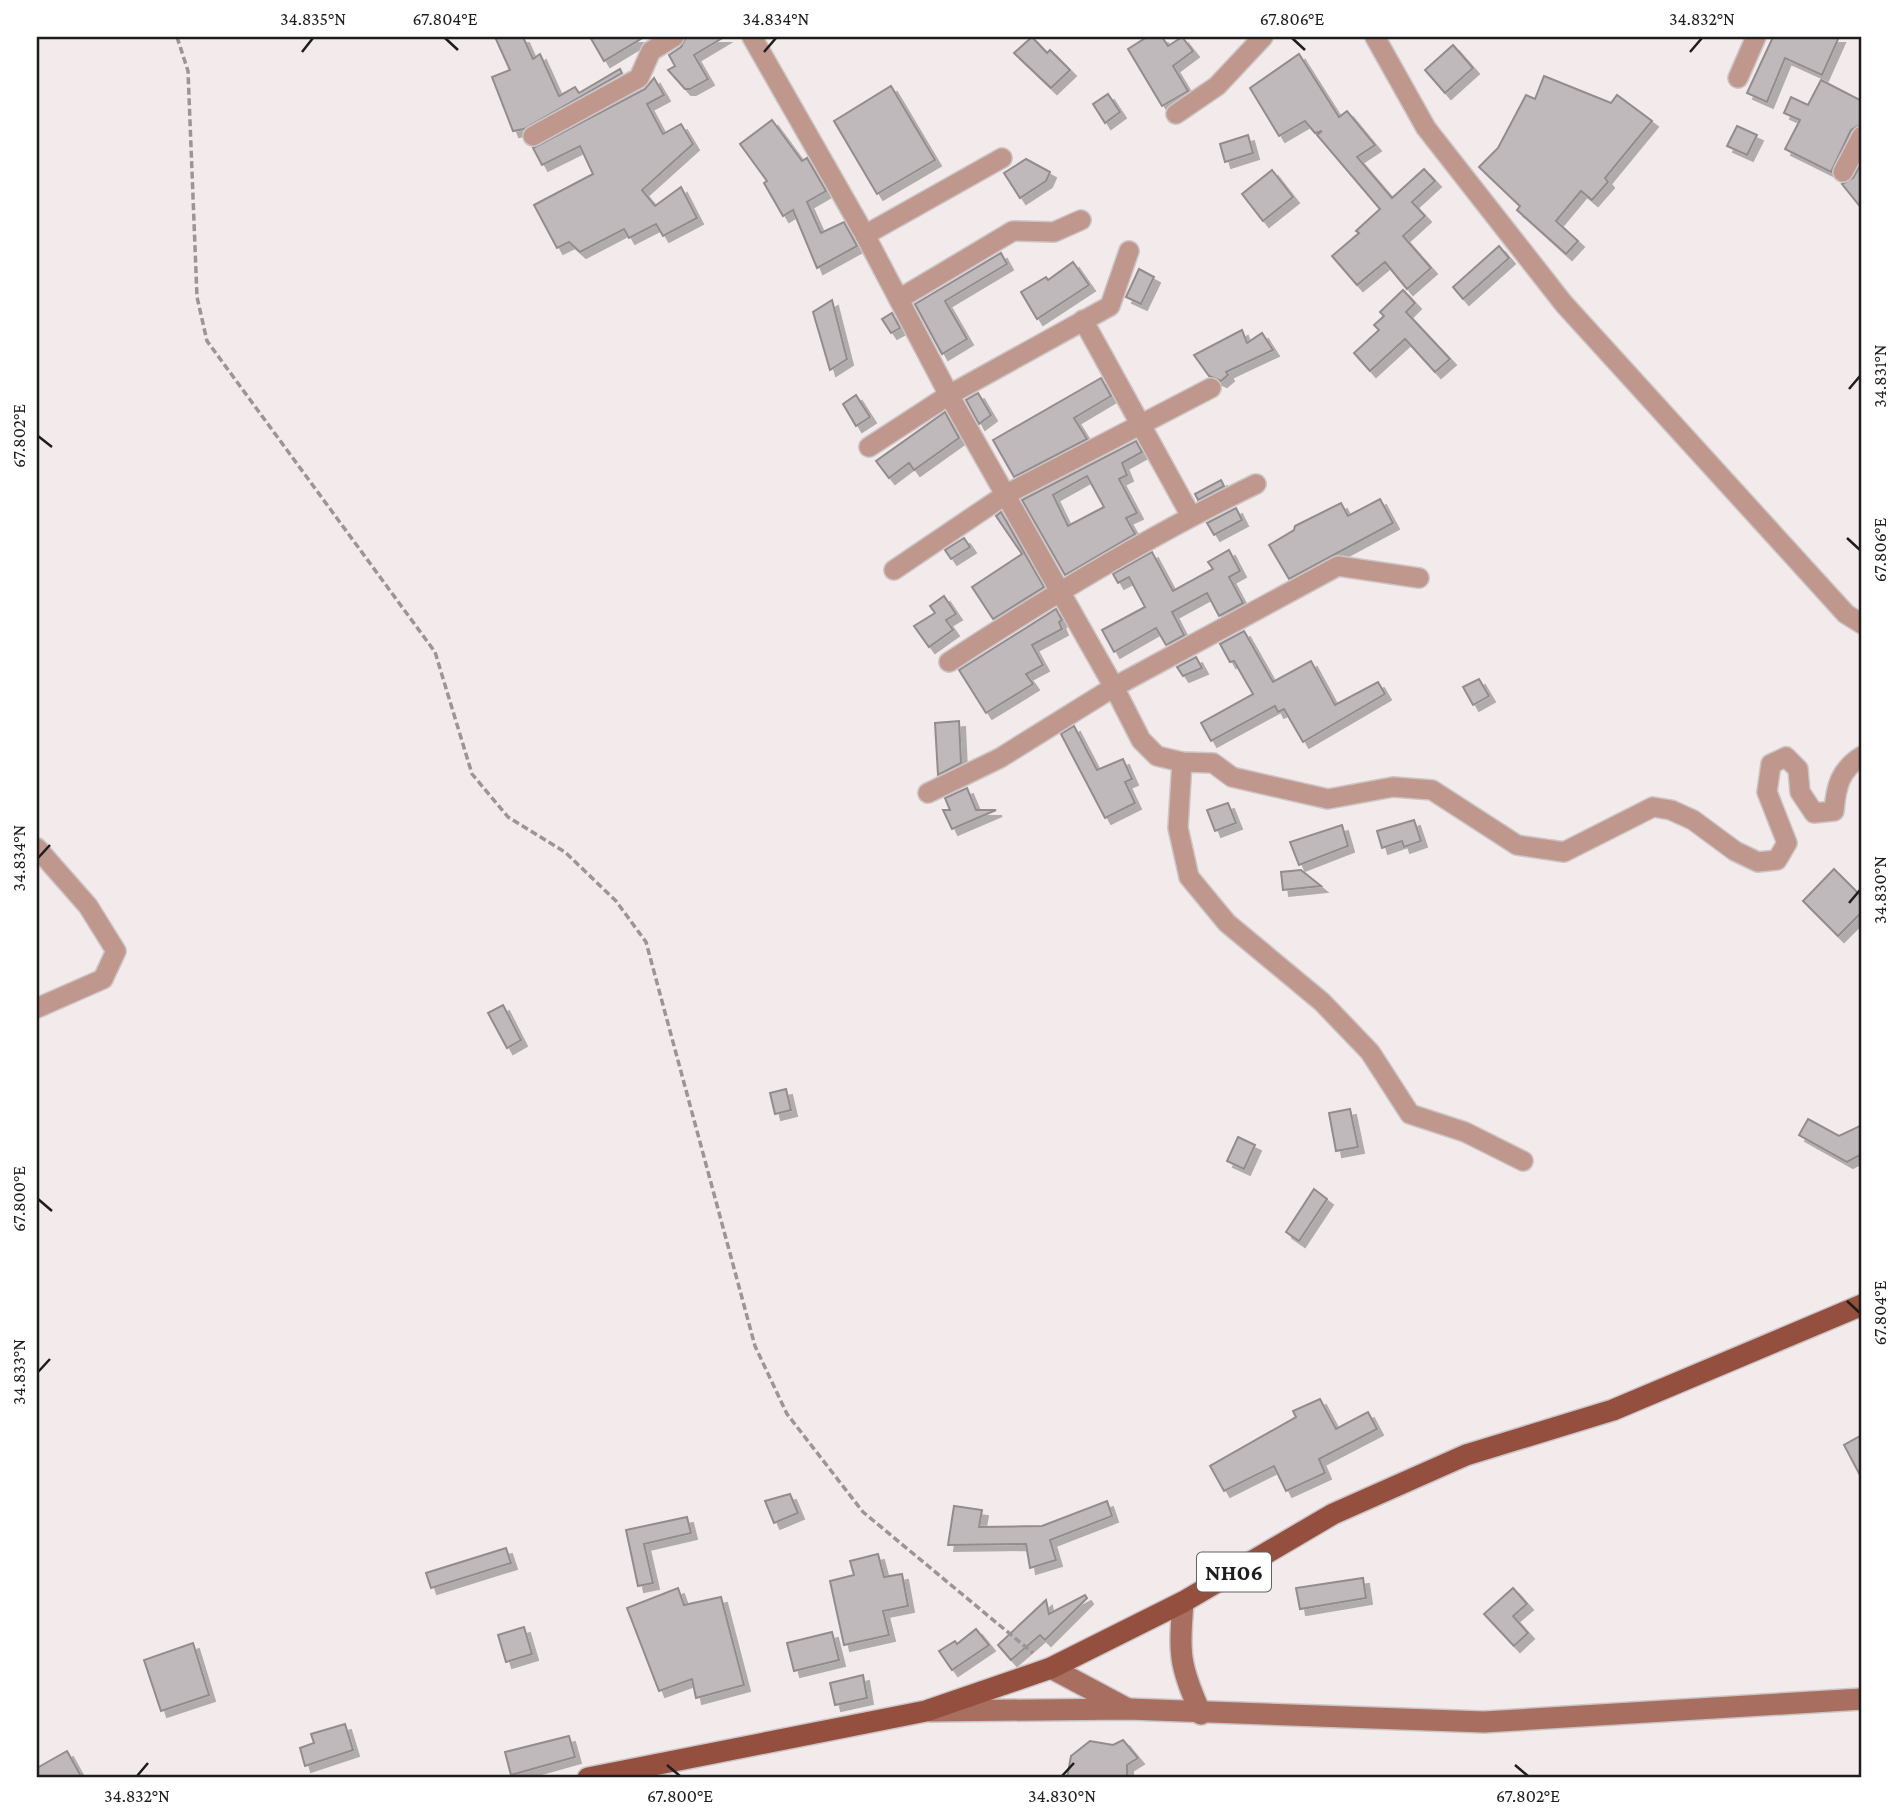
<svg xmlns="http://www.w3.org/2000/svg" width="1899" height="1815" font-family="'Crimson Pro',serif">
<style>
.building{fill:#c0b9bc;stroke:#938c8f;stroke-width:2;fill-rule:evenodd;filter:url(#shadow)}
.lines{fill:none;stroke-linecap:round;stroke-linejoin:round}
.street-casing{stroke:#ccc5c6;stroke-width:22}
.secondary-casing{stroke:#ccc5c6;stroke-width:24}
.primary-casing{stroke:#ccc5c6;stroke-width:24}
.path{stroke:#9b9596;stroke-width:3.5;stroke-dasharray:7 3.5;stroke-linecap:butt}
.street{stroke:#c0978d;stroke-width:19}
.secondary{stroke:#a86e60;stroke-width:21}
.primary{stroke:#944f3f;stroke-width:21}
.ticks{fill:none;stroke:#1f1c1c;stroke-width:2.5}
.labels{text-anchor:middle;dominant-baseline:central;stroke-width:6;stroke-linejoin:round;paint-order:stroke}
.shield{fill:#fff;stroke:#626060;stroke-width:2}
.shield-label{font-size:23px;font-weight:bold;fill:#1f1c1c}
.neatline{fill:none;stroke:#1f1c1c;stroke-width:2.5}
.ticks-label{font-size:18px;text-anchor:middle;fill:#1f1c1c}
</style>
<defs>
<filter id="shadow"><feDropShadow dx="6" dy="6" stdDeviation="0" flood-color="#0004"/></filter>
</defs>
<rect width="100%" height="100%" fill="#f2eaeb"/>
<g class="building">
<path d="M495 37H523L533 59 540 54 559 96 575 87 579 93 620 69 622 73 524 129 513 131 492 77 510 70Z"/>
<path d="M590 37H644L604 61Z"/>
<path d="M686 37H724L694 55 708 79 690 89H685L668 70 675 66 669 55 681 47Z"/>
<path d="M1032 37 1047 53 1050 50 1070 70 1051 88 1014 53Z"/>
<path d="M1147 37H1162L1168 46 1182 37 1193 51 1173 66 1188 91 1162 106 1128 49Z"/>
<path d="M1773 37H1839L1822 75 1785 58 1767 102 1747 93Z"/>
<path d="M1453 45 1473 68 1445 93 1425 70Z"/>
<path d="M1299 54 1339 117 1347 111 1375 145 1357 157 1392 198 1424 169 1435 181 1412 202 1425 216 1403 236 1431 268 1407 289 1385 262 1357 285 1332 256 1359 233 1356 231 1380 209 1317 135 1322 131 1315 133 1305 121 1279 136 1250 88Z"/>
<path d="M1544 76 1611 103 1617 95 1652 121 1605 178 1608 182 1592 200 1581 191 1556 221 1578 241 1566 254 1517 210 1520 206 1479 167 1498 148 1526 95 1535 99Z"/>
<path d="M654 78 664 95 647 104 663 134 681 124 693 144 642 190 655 206 681 187 697 218 663 236 656 224 629 238 624 229 580 252 569 242 557 248 534 205 593 174 580 146 542 165 533 148 645 89Z"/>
<path d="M1821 80 1862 101V124L1851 130 1831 172 1785 149 1800 120 1784 113 1791 97 1808 105Z"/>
<path d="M891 86 935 160 877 194 834 121Z"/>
<path d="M1108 94 1120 112 1105 123 1093 104Z"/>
<path d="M772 120 802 161 807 158 826 191 807 202 821 233 844 222 857 246 817 268 793 210 783 216 764 183 767 181 740 144Z"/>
<path d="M1737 126 1757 135 1747 155 1727 146Z"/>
<path d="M1248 135 1253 153 1225 162 1220 144Z"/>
<path d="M1026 159 1050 172 1046 181 1020 198 1004 173Z"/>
<path d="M1862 162V209L1842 184 1853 178Z"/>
<path d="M1272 170 1293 197 1263 221 1242 194Z"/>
<path d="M1499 246 1509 258 1463 299 1453 287Z"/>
<path d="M1001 253 1007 264 945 301 967 339 942 354 915 304Z"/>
<path d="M1073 262 1089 285 1037 319 1021 292 1046 277 1048 280Z"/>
<path d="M1139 269 1154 277 1141 304 1126 297Z"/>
<path d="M1403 290 1415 303 1406 312 1450 359 1435 372 1405 339 1370 371 1354 353 1379 330 1374 325 1384 316 1380 312Z"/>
<path d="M832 300 847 359 830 370 813 312Z"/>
<path d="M892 313 900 328 891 333 882 319Z"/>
<path d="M1242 330 1247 343 1262 333 1273 350 1226 372 1228 375 1221 381 1209 376 1194 355Z"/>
<path d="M1101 378 1111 396 1074 418 1087 439 1014 477 993 440Z"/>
<path d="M978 393 991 415 979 424 966 400Z"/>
<path d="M856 395 870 417 856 426 843 404Z"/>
<path d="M945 412 959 438 914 470 909 463 889 478 876 461Z"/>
<path d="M1136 441 1142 452 1122 463 1127 475 1119 479 1137 513 1126 518 1135 534 1065 575 1022 500ZM1087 476 1104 507 1068 526 1053 495Z"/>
<path d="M1221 480 1224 486 1198 500 1195 494Z"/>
<path d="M1380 499 1393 523 1289 579 1269 545 1294 530 1295 526 1341 503 1348 516Z"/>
<path d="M1236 508 1242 520 1214 535 1207 523Z"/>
<path d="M1001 512 1044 587 993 619 972 587 1022 554 996 516Z"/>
<path d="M964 538 970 547 951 559 945 550Z"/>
<path d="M1229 550 1240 571 1229 577 1243 603 1219 616 1207 593 1172 612 1184 635 1166 645 1156 628 1114 652 1102 630 1145 607 1129 577 1118 583 1113 574 1152 552 1173 591 1213 569 1208 562Z"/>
<path d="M944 596 956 614 946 620 953 630 929 647 914 626 935 613 930 606Z"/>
<path d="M1056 609 1062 620 1059 622 1062 629 1032 645 1043 665 1026 674 1033 684 986 713 959 670Z"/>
<path d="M1244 631 1273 682 1311 661 1335 705 1378 682 1385 694 1303 742 1284 709 1278 712 1275 706 1211 741 1201 723 1253 694 1234 661 1230 662 1220 644Z"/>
<path d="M1196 657 1202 668 1183 676 1177 667Z"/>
<path d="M1479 679 1489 696 1473 705 1463 687Z"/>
<path d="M959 721 961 763 938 775 935 723Z"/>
<path d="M1074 726 1097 770 1123 759 1132 779 1125 782 1135 803 1105 818 1061 734Z"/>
<path d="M967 788 976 810H996L952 829 943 810H950L945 798Z"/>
<path d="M1228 803 1236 823 1215 831 1207 810Z"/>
<path d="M1414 820 1421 841 1404 847 1402 841 1382 848 1377 831Z"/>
<path d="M1342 825 1348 846 1299 865 1290 842Z"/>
<path d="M1834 869 1862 897V912L1838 936 1803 901Z"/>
<path d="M1301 870 1321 886 1283 890 1281 872Z"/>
<path d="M503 1005 521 1040 507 1048 488 1013Z"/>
<path d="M786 1089 791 1110 775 1114 770 1093Z"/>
<path d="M1350 1109 1358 1147 1336 1151 1329 1113Z"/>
<path d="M1808 1119 1839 1136 1862 1125V1154L1847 1162 1799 1135Z"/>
<path d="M1238 1137 1255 1145 1244 1169 1227 1161Z"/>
<path d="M1314 1189 1327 1199 1299 1241 1286 1232Z"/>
<path d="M1320 1399 1336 1429 1368 1412 1377 1429 1319 1459 1325 1473 1286 1491 1274 1466 1224 1491 1210 1466 1296 1417 1293 1411Z"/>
<path d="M1862 1435V1479L1844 1445Z"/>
<path d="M790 1494 798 1513 774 1523 765 1501Z"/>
<path d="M1107 1501 1112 1516 1050 1540 1056 1560 1030 1568 1026 1544 948 1545 954 1506 982 1510 979 1527 1042 1526Z"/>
<path d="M687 1517 691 1533 644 1544 653 1583 638 1586 626 1530Z"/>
<path d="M506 1548 511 1563 431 1588 426 1573Z"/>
<path d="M878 1554 884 1577 902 1574 908 1606 883 1611 889 1635 844 1645 830 1581 854 1575 850 1561Z"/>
<path d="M1363 1578 1366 1598 1300 1609 1296 1588Z"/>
<path d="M678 1588 684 1605 721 1597 744 1685 696 1698 692 1679 659 1691 627 1608Z"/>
<path d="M1513 1588 1527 1604 1513 1616 1528 1633 1514 1646 1484 1614Z"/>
<path d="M1085 1595 1087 1598 1045 1640 1040 1635 1011 1660 998 1645 1046 1600 1049 1614Z"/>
<path d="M524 1627 532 1654 506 1662 498 1635Z"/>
<path d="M976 1629 989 1645 952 1670 939 1651 955 1641 957 1644Z"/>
<path d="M832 1632 839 1660 794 1671 787 1643Z"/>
<path d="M193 1643 209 1695 161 1711 144 1660Z"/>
<path d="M863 1675 867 1698 835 1705 830 1683Z"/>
<path d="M345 1724 353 1750 305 1766 300 1748 314 1743 311 1734Z"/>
<path d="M569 1736 575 1757 511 1775 505 1752Z"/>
<path d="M1123 1740 1138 1758 1127 1765V1778H1067L1071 1756 1090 1741 1113 1745Z"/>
<path d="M67 1751 82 1778H37V1768Z"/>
</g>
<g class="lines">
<defs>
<g id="street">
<path d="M752 37 865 235 949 395 1114 687 1141 740 1157 756 1182 762 1213 763 1232 777 1328 799 1393 787 1432 790 1517 845 1564 852 1653 807 1671 810 1693 820 1735 851 1758 862 1777 860 1787 843 1767 792 1771 764 1786 757 1798 769 1800 792 1814 813 1834 811C1836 786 1840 770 1862 756"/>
<path d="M1375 37 1426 128 1564 304 1846 614 1862 624"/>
<path d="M1738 78 1756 37"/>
<path d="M1176 114 1217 86 1263 37"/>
<path d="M533 136 639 78 651 51 674 37"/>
<path d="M1843 172 1862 136"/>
<path d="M865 235 1002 158"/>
<path d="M899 299 1013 231 1054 232 1081 220"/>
<path d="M1083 320 1191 516"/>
<path d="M869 447 949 395 1110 306 1129 251"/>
<path d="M894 570 1005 495 1211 388"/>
<path d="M949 662C1048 597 1149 536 1256 484"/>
<path d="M1182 762 1178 828 1189 877 1227 923 1322 1002 1370 1052 1410 1114 1465 1132 1523 1161"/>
<path d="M928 793 1000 758 1114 687 1338 566 1419 578"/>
<path d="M37 848 88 906 116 951 103 979 37 1008"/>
</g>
<g id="secondary">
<path d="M1183 1602C1179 1655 1179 1665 1201 1714"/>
<path d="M1051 1668 1126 1708"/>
<path d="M931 1711 1128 1709 1484 1722 1862 1699"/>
</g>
<path id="primary" d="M588 1778 926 1711 1051 1668 1183 1602 1333 1514 1466 1455 1613 1410 1862 1305"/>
</defs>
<use href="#street" class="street-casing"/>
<use href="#secondary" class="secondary-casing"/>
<use href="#primary" class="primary-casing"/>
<path class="path" d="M177 37 188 71 197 297 207 341 435 652 472 774 508 817 565 852 616 901 646 942 755 1346 787 1414 863 1512 1033 1653"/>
<use href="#street" class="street"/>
<use href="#secondary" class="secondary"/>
<use href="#primary" class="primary"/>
</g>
<path class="ticks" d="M445 38 458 50M1292 38 1305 50M302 52 313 38M764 52 776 38M1690 52 1702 38M1849 389 1860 376M38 436 52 447M1847 538 1860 550M38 858 50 845M1849 903 1860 890M38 1199 52 1211M1847 1301 1860 1313M38 1372 50 1359M667 1765 680 1776M1515 1765 1528 1776M137 1776 148 1763M1062 1776 1074 1763"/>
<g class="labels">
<rect class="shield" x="1197" y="1552.5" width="74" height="39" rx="5"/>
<g class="shield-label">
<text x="1234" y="1572">NH06</text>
</g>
</g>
<rect width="1899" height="1815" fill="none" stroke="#ffffff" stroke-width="77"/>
<rect x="38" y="38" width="1822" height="1738" class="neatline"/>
<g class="ticks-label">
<text x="313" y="25">34.835°N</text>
<text x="445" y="25">67.804°E</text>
<text x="776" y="25">34.834°N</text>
<text x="1292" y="25">67.806°E</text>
<text x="1702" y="25">34.832°N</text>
<text transform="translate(1880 376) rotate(-90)" y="6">34.831°N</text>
<text transform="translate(19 436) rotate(-90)" y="6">67.802°E</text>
<text transform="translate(1880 550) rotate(-90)" y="6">67.806°E</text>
<text transform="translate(19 858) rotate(-90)" y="6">34.834°N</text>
<text transform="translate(1880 890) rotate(-90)" y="6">34.830°N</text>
<text transform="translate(19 1199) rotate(-90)" y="6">67.800°E</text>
<text transform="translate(1880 1313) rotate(-90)" y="6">67.804°E</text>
<text transform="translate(19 1372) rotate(-90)" y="6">34.833°N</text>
<text x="137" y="1802">34.832°N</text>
<text x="680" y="1802">67.800°E</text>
<text x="1062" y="1802">34.830°N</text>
<text x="1528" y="1802">67.802°E</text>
</g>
</svg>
